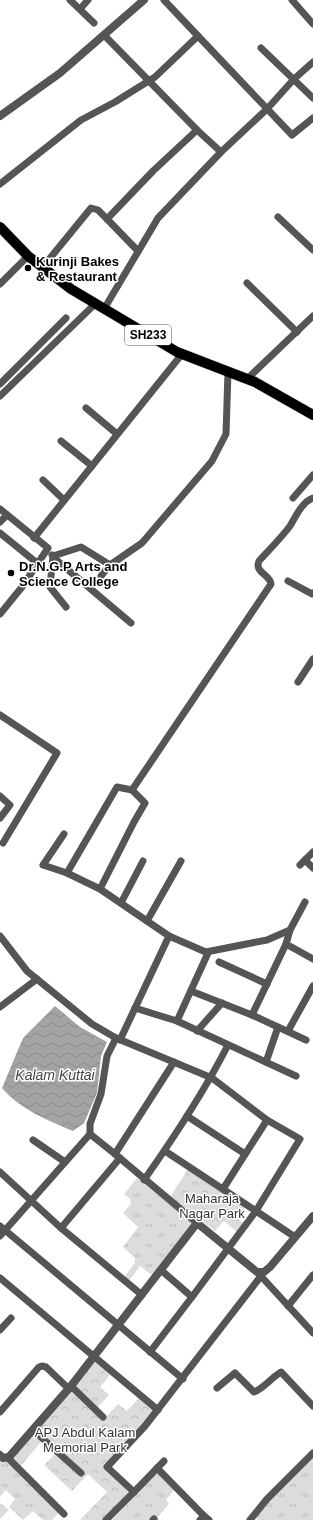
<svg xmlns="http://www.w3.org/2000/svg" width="313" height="1520" font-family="Arial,sans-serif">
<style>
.grass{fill:url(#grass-tufts)}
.park{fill:url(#park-crowns)}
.water{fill:url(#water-waves)}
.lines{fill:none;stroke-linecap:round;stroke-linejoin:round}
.primary-casing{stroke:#dbdbdb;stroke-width:11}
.minor{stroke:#555;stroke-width:7}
.tertiary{stroke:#555;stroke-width:8}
.primary{stroke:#000;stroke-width:10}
.poi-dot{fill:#000;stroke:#fff;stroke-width:1.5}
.labels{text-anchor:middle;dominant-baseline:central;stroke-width:3;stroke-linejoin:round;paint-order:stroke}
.shield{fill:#fff;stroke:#4c4c4c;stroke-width:1}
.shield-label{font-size:12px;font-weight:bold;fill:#000}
.poi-label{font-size:13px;font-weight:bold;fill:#000;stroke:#fff;text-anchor:start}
.park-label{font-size:13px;fill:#333;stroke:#fff}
.water-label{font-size:14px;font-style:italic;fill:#444;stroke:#fff}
</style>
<defs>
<pattern id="grass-tufts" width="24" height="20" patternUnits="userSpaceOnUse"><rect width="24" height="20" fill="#dcdcdc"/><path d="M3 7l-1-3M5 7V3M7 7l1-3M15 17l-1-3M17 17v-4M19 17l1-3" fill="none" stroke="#bbb"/></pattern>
<pattern id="park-crowns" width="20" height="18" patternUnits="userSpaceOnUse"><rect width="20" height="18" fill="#dcdcdc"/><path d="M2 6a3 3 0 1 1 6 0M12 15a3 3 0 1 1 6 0" fill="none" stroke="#bbb"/></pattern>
<pattern id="water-waves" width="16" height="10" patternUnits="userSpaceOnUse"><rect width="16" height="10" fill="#a3a3a3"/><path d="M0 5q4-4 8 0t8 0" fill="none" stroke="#8b8b8b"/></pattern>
</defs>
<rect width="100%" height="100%" fill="#fff"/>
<g class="grass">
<path d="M137 1178 194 1224 153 1276 140 1266 129 1281 124 1277 135 1263V1258L123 1247 138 1227 123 1213 131 1204 130 1199 124 1194Z"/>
<path d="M311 1456 313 1458V1520H258L256 1518 270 1499Z"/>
<path d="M0 1458 9 1460 62 1510 52 1520H43L33 1511 23 1520 9 1507 15 1499 6 1490 0 1497Z"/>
<path d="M156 1474H158L174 1490 166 1500 169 1504 155 1520H112Z"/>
<path d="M0 1503 9 1510 0 1519Z"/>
</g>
<g class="park">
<path d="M188 1169 245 1206 237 1217 243 1223 237 1232 224 1221 215 1231 170 1197Z"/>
<path d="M93 1361 110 1375 100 1387 109 1395 97 1408 107 1416 118 1404 127 1411 139 1398 154 1410 140 1428 104 1467 127 1490 128 1493 102 1520H80L107 1492 88 1474 72 1491 44 1465 56 1453 42 1441 19 1468 9 1460Z"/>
</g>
<path class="water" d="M55 1006 80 1027 107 1042 101 1056 97 1093 84 1123 73 1131C47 1120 21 1110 2 1088L23 1038Z"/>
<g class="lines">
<defs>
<path id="primary" d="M0 227 28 256 71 289 177 352 255 382 313 415"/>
</defs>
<use href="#primary" class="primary-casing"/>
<g class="minor">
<path d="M70 0 94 23"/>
<path d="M292 0 313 24"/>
<path d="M80 9 88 0"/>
<path d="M104 35 197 130"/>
<path d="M198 36 292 135 313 118"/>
<path d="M261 48 313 98"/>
<path d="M0 184 81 120 115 102 155 77 198 36 164 0"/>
<path d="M278 217 313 250"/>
<path d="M138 251 107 219 153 171 197 130 221 152"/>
<path d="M42 268 91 208 98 210 107 219"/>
<path d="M247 283 297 332"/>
<path d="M0 284 28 256"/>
<path d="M104 309 158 218 221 152 267 109 294 79 313 62"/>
<path d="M247 379 313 316"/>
<path d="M0 384 66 318"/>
<path d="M0 396 95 304"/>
<path d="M86 408 117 434"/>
<path d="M61 441 92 466"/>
<path d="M43 480 64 500"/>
<path d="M293 498 313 475"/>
<path d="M0 509 48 548 22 587 0 614"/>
<path d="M0 522 7 515"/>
<path d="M0 533 37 563"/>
<path d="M34 538 182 354"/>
<path d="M52 555 54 558 131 623"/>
<path d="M101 576 110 565 142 543 212 461 226 434 228 372"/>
<path d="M288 581 312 594 313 593"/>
<path d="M66 607 50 587 53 556 81 547 110 565"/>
<path d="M298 682 313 659"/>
<path d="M0 715 57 753 3 843"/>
<path d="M0 796 10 805 0 818"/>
<path d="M64 834 43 865 67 873 100 889 169 936 208 953 177 1021 296 1076"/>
<path d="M305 860 313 868"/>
<path d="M300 865 313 852"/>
<path d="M67 873 117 787 132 790 271 584C270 574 254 573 259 561 269 550 281 538 290 526 296 516 302 502 313 498"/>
<path d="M100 889 134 822 145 803 132 790"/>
<path d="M121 903 143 861"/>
<path d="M147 921 181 861"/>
<path d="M0 936 27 971 92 1024 116 1038 212 1078 267 1120 300 1139 256 1211 295 1237"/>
<path d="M286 944 313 959"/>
<path d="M206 952 267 940 290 930 305 902"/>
<path d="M219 962 267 984"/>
<path d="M191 991 252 1015 306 1040"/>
<path d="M0 1007 37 979"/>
<path d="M135 1008 177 1021"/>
<path d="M252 1015 286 944 290 930"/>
<path d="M197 1031 222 1003"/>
<path d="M288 1031 313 986"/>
<path d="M120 1040 169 936"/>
<path d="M174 1062 115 1154 197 1223"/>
<path d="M266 1062 278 1027"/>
<path d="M187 1116 245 1154"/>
<path d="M33 1140 65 1162"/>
<path d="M115 1154 90 1134V1124L101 1094 107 1056 116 1038"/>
<path d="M0 1172 61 1228 142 1295"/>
<path d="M144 1180C175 1136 204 1092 228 1045"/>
<path d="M223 1189 267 1120"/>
<path d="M0 1226 183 1379"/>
<path d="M61 1228 120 1158"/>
<path d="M0 1236 90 1134"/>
<path d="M161 1270 192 1297 256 1211 165 1151"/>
<path d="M259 1274 313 1333"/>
<path d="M0 1278 158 1410"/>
<path d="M288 1306 313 1275"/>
<path d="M0 1330 11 1318"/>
<path d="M150 1352 192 1297"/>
<path d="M71 1386 103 1417"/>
<path d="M217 1388 235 1373 254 1392C264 1388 271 1378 281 1372L313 1406"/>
<path d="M0 1412 39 1367 42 1366 46 1367 69 1389"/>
<path d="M33 1430 81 1473"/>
<path d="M7 1457 64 1514"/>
<path d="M164 1461 134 1492 107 1467 145 1426 261 1276"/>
<path d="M157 1468 204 1516"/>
<path d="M106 1520 134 1492"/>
<path d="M153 1520 154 1519"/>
<path d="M200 1520 204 1516 209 1520"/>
<path d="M250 1520 267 1499 313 1453"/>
</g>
<g class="tertiary">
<path d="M0 116 60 73 144 0"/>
<path d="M0 1455 3 1458 9 1457 71 1386 197 1223 257 1272H264L270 1267 313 1216"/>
</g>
<use href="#primary" class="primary"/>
</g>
<g class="poi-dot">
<circle cx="28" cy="268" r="4"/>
<circle cx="11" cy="573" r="4"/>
</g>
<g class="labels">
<rect class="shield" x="125" y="325" width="46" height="20" rx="3"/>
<g class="shield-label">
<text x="148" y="335">SH233</text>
</g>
<g class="poi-label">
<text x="36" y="261">Kurinji Bakes<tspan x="36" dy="15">&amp; Restaurant</tspan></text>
<text x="19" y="566">Dr.N.G.P Arts and<tspan x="19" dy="15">Science College</tspan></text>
</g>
<g class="park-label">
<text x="212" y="1198">Maharaja<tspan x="212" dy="15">Nagar Park</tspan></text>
<text x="85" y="1432">APJ Abdul Kalam<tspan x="85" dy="15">Memorial Park</tspan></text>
</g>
<g class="water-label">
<text x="55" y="1075">Kalam Kuttai</text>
</g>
</g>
</svg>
